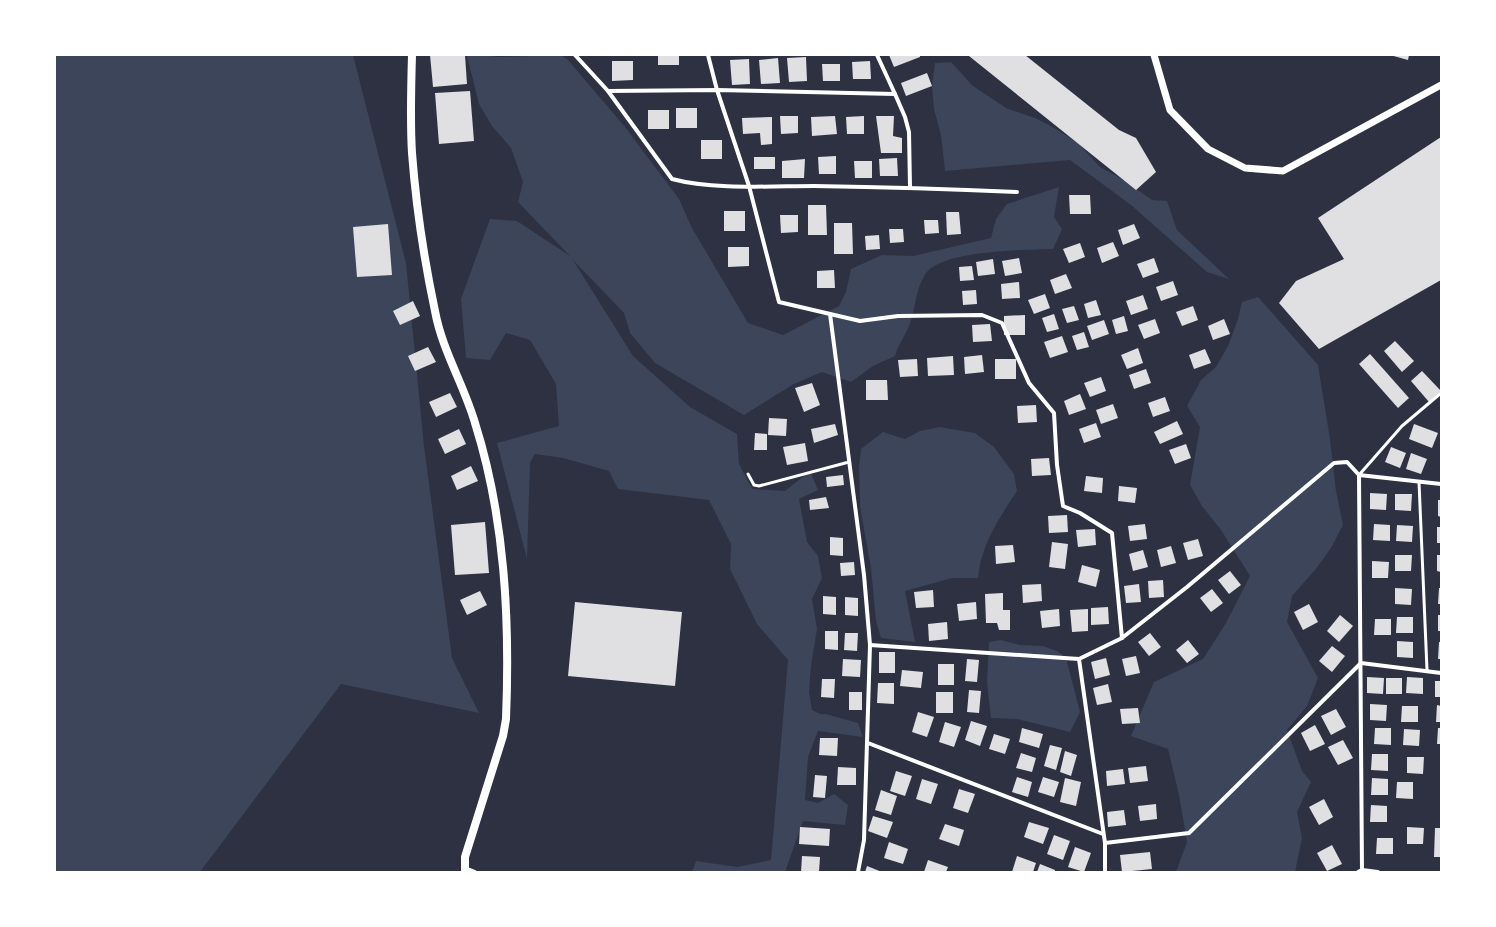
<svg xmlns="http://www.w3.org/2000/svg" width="1496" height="927" font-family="Mulish,sans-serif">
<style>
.green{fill:#3c4559}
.building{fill:#e0e0e3}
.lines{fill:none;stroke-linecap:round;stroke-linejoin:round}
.service{stroke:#fff;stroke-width:3}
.minor{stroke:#fff;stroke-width:4}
.tertiary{stroke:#fff;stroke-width:7}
.secondary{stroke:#fff;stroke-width:8}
</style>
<rect width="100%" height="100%" fill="#2d3142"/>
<g class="green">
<path d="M55 55H353L406 263 424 446 452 658 479 713 341 684 200 872H55Z"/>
<path d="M481 55 499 57 561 55 568 60 625 127 679 199 692 228 748 323 783 335 839 306 846 292 851 269 882 255 913 256 991 238 996 219 1007 204 1059 187 1054 217 1062 229 1053 249C1025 250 944 250 926 273 915 289 916 309 909 326 905 336 898 345 895 356L873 366 851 382 822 372 794 384 744 415 655 363 630 333 624 313 573 260 633 356 690 407 737 434 739 464 752 489 785 491 810 471 818 490 799 499 807 542 818 556 822 578 812 599 817 629 811 666 809 692 812 710 820 714H826L858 723 863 737 818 731 808 757 805 800 818 803 834 794 848 805 845 825 803 821 785 872H692L696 861 737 867 771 860 788 660 757 624 730 569 731 544 709 500 618 489 609 471 563 458 535 454 530 463 527 559 497 443 559 426 556 384 530 340 506 333 490 360 466 358 461 299 490 219 517 221 570 256 518 202 523 182 511 148 492 126 479 104 467 56Z"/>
<path d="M951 62 973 86 1006 108 1035 118 1049 125 1077 142 1100 167 1124 180 1152 200 1167 201 1177 230 1229 279 1207 272 1131 205 1070 160 945 171 941 135 934 109 932 86 935 63Z"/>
<path d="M1258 297 1318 365 1330 439 1336 491 1343 525 1331 548 1315 570 1292 596 1287 622 1318 678 1307 706 1287 730 1302 771 1311 782 1297 812 1302 838 1295 872H1176L1187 842 1179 795 1168 749 1131 736 1154 682 1203 659 1226 623 1250 576 1221 530 1202 506 1190 485 1200 427 1187 406 1201 380 1216 367 1228 346 1238 319 1242 302Z"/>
<path d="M939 427 975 433 994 447 1014 474 1017 491C999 518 981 545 978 578H952L905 591 915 642 881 638 876 621 871 568 860 507 859 466 861 449 883 432 905 439 920 431Z"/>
<path d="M1001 640 1020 645 1043 646 1057 651 1066 658 1080 712 1070 732 1017 719 991 718 987 682 989 642Z"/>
</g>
<g class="building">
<path d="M430 55H465L467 84 433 87Z"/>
<rect x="658" y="55" width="21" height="10"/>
<path d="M889 55H920V57L894 67Z"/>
<path d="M970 55H1025L1119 130 1136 138 1156 172 1136 190 969 56Z"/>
<path d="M1390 55H1409L1408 60Z"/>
<path d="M806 57 807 81 789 82 787 58Z"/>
<path d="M778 58 780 83 761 84 759 60Z"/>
<path d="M749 59 750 84 732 85 730 60Z"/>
<path d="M612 61H633V80L612 81Z"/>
<path d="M870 61 871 79H853L852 62Z"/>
<path d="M822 64H840V81H823Z"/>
<path d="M927 73 932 86 906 96 901 83Z"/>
<path d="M470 91 474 141 439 144 435 93Z"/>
<rect x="676" y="108" width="21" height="20"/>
<rect x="648" y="110" width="21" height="19"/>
<path d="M780 116H798V133L781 134Z"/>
<path d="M835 116 837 134 812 136 811 117Z"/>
<path d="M864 116V134H847L846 117Z"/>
<path d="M876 116H894L893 136 902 138V153H881Z"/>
<path d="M772 117V144L761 145 760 133 743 134 742 118Z"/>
<path d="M1441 137V280L1319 349 1279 303 1296 281 1344 259 1318 218Z"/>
<rect x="701" y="140" width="21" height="19"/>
<path d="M836 156V174H819L818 157Z"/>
<rect x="754" y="157" width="21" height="12"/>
<path d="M897 158 898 176H880L879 159Z"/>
<path d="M805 159 804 178H782V161Z"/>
<path d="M854 161H872V178H855Z"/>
<path d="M1069 195H1090L1091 214H1070Z"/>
<path d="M808 205H826L827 235H808Z"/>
<rect x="724" y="211" width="21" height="20"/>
<path d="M946 212H959L961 234 947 235Z"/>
<path d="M780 215H798V232L781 233Z"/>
<path d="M924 220H938L939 233 925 234Z"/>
<path d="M834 223H852L853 254H834Z"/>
<path d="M388 224 392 275 357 277 353 227Z"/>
<path d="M1134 224 1140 238 1123 245 1118 230Z"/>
<path d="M889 229H903L904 242 890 243Z"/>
<path d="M879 235 880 249 866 250 865 236Z"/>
<path d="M1113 242 1119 256 1102 263 1097 248Z"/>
<path d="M1080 243 1085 257 1069 263 1063 249Z"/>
<path d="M728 247H749V266L728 267Z"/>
<path d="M1019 258 1022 273 1005 276 1002 261Z"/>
<path d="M1154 258 1159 272 1143 278 1137 264Z"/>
<path d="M993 259 995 274 978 276 976 262Z"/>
<path d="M972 266 974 280 960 281 959 267Z"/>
<path d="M834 270 835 288H817V271Z"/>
<path d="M1066 274 1072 288 1055 294 1050 280Z"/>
<path d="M1173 281 1178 295 1161 301 1156 287Z"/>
<path d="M1019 282 1020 298 1002 299 1001 284Z"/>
<path d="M976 290 977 304 963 305 962 291Z"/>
<path d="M1045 294 1050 308 1034 314 1028 300Z"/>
<path d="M1143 295 1148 309 1131 315 1126 301Z"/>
<path d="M1096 300 1101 315 1088 318 1084 304Z"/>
<path d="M413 301 420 316 400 325 393 311Z"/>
<path d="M1074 306 1079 320 1067 323 1062 309Z"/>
<path d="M1193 306 1198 320 1182 326 1176 312Z"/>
<path d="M1054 314 1059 329 1047 332 1042 318Z"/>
<path d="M1025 315V335H1004V316Z"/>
<path d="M1124 316 1128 331 1116 334 1112 320Z"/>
<path d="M1155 319 1160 333 1144 339 1138 325Z"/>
<path d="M1224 319 1230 334 1213 340 1208 326Z"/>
<path d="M1104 320 1109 334 1092 340 1087 326Z"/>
<path d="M990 324 992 341 973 342 972 325Z"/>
<path d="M1084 332 1089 347 1077 350 1072 336Z"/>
<path d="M1062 336 1068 352 1050 358 1044 342Z"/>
<path d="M1395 341 1414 361 1402 372 1384 351Z"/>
<path d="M428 347 436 362 415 371 408 356Z"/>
<path d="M1138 348 1143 363 1127 369 1121 355Z"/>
<path d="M1205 349 1211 363 1194 369 1189 355Z"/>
<path d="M1370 354 1409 398 1398 408 1359 364Z"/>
<path d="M982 355 984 372 965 374 964 357Z"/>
<path d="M953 356 954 375 928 376 927 358Z"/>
<path d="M917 359 918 376 900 377 898 360Z"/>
<rect x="995" y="359" width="21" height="20"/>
<path d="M1146 369 1151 383 1134 389 1129 375Z"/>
<path d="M1422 371 1441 391 1429 402 1411 381Z"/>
<path d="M1101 377 1106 391 1090 397 1084 383Z"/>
<path d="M866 380H887L888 400H866Z"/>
<path d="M812 383 820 405 804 412 795 388Z"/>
<path d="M450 393 457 407 436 417 429 402Z"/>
<path d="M1080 394 1086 409 1069 415 1064 401Z"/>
<path d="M1165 397 1170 411 1153 417 1148 403Z"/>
<path d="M1113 404 1118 418 1101 424 1096 410Z"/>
<path d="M1036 405 1037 422 1018 423 1017 406Z"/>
<path d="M769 418 787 419 786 436 768 435Z"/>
<path d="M1177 421 1183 434 1160 444 1154 432Z"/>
<path d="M1096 423 1101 437 1084 443 1079 429Z"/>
<path d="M835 424 838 435 814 443 811 429Z"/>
<path d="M1414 424 1438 433 1432 448 1409 439Z"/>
<path d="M459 429 466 444 445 454 438 439Z"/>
<path d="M755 433 767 434V450H754Z"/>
<path d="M805 443 808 461 787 465 783 447Z"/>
<path d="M1186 444 1191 458 1175 464 1169 450Z"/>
<path d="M1391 447 1406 453 1400 468 1385 462Z"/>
<path d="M1411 453 1427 459 1421 474 1406 469Z"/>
<path d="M1049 458 1051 475 1032 476 1031 459Z"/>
<path d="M471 466 478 481 457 490 451 476Z"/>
<path d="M843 475 844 485 827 487 826 477Z"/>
<path d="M1086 476 1103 478 1102 493 1084 491Z"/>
<path d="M1119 486 1137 488 1135 503 1118 501Z"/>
<path d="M1370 493 1387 494 1386 510 1370 509Z"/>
<path d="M1395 494H1412L1411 511 1395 510Z"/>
<path d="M826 497 829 508 810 510 809 500Z"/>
<path d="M1438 500H1441V517L1438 516Z"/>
<path d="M1067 515 1068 532 1049 533 1048 516Z"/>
<path d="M485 522 489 573 455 575 451 525Z"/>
<path d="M1145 524 1147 539 1130 541 1128 526Z"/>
<path d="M1374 524 1390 525V541L1373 540Z"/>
<path d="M1397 525 1413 526 1412 542 1396 541Z"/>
<rect x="1437" y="527" width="4" height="16"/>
<path d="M1095 529 1096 545 1078 547 1076 530Z"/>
<path d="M830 537 843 538V556L830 555Z"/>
<path d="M1198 539 1203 556 1188 560 1183 543Z"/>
<path d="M1052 542 1068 544 1065 569 1049 567Z"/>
<path d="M1013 545 1015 562 996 564 995 546Z"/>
<path d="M1171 546 1176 563 1161 567 1157 550Z"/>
<path d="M1143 550 1148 567 1133 571 1129 554Z"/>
<path d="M1395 555H1412L1411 571H1395Z"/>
<path d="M1437 555H1441V572L1437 571Z"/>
<path d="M1372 561 1389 562 1388 578H1372Z"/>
<path d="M854 562 855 575 841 576 840 563Z"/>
<path d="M1082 565 1100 570 1096 587 1078 582Z"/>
<path d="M1230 571 1241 585 1229 594 1218 580Z"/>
<path d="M1163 580 1164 597 1149 598 1148 581Z"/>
<path d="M1041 584 1042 601 1023 603 1022 585Z"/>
<path d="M1139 584 1141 602 1126 603 1124 586Z"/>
<path d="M1395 588 1412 589 1411 605 1395 604Z"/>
<path d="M1439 588H1441V604H1438Z"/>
<path d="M1212 589 1223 603 1211 612 1200 598Z"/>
<path d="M933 590 934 607 916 608 914 592Z"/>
<path d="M480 591 487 605 467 615 460 600Z"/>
<path d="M1003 593V610H1010V630H999L997 623H986L985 594Z"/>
<path d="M823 596 836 597V615L823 614Z"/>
<path d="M845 597 858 598V616L845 615Z"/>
<path d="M575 602 682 612 675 686 568 676Z"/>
<path d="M976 602 977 619 959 621 957 604Z"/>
<path d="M1309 604 1318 622 1303 630 1294 612Z"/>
<path d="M1108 607 1109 624 1091 625V608Z"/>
<path d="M1059 609 1060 626 1042 628 1040 611Z"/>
<path d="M1088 609V631L1072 632 1070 610Z"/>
<path d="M1340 615 1353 626 1339 642 1327 631Z"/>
<rect x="1438" y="615" width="3" height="16"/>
<path d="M1397 617H1413V633H1396Z"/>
<path d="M1375 619H1391V635H1374Z"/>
<path d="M947 622 948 639 929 641 928 624Z"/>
<path d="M825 631H838V650L825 649Z"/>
<path d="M845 633H858L857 651 844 650Z"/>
<path d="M1150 633 1161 647 1149 656 1138 642Z"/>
<path d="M1188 640 1199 654 1187 663 1176 650Z"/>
<path d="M1397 641 1413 642V658L1397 657Z"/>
<path d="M1439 642H1441V659H1438Z"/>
<path d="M1332 646 1345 656 1332 672 1319 661Z"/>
<rect x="879" y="652" width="16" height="21"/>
<path d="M1136 656 1140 673 1126 676 1122 659Z"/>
<path d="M1106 658 1110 675 1095 679 1091 662Z"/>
<path d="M843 659 861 660 860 677 842 676Z"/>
<path d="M967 659 979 660 977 682 965 681Z"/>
<rect x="938" y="664" width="16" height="21"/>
<path d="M902 670 923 672 921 688 900 686Z"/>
<path d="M1367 677 1384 678 1383 694 1367 693Z"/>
<path d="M1407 677 1423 678V694L1406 693Z"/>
<rect x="1386" y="678" width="16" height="16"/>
<path d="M822 679H835L834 698 821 697Z"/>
<rect x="1435" y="681" width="6" height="16"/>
<path d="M878 683H894V704L877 703Z"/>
<path d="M1108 684 1112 702 1097 705 1093 688Z"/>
<path d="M969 690 981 691 979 713 967 712Z"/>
<rect x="849" y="692" width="13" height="18"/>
<rect x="936" y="692" width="17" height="21"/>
<path d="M1370 704 1387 705 1386 721 1370 720Z"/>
<path d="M1437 705 1441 706V722H1436Z"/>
<path d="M1402 706H1418V722H1401Z"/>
<path d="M1138 708 1140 723 1122 724 1120 709Z"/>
<path d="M1336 709 1346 727 1331 735 1321 716Z"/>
<path d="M918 712 934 717 927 737 912 732Z"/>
<path d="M971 721 987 726 980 746 965 740Z"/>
<path d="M945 722 961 727 954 747 939 742Z"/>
<path d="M1315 725 1325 744 1310 751 1301 733Z"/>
<path d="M1022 728 1043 734 1039 748 1019 742Z"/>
<path d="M1375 728H1391V745L1374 744Z"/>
<path d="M1438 728H1441V744H1437Z"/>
<path d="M1404 729 1420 730 1419 746 1403 745Z"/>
<path d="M994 734 1010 739 1005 754 989 749Z"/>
<path d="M820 738H838L837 756 819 755Z"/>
<path d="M1343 740 1353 758 1338 765 1328 747Z"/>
<path d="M1050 745 1062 748 1056 770 1044 766Z"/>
<path d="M1065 751 1077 755 1071 776 1060 772Z"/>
<path d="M1021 753 1036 758 1032 772 1016 768Z"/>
<path d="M1372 754H1388V771L1371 770Z"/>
<path d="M1407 757H1424L1423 774 1407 773Z"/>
<path d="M1146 766 1148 781 1130 783 1128 768Z"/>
<path d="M838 767 856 768V785H837Z"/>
<path d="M1123 769 1125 784 1107 786 1106 771Z"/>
<path d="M896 771 912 776 905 796 890 791Z"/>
<path d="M815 775 827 776 825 798 813 797Z"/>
<path d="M1017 777 1032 782 1028 797 1012 792Z"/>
<path d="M1043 777 1059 782 1054 797 1038 792Z"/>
<path d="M1065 778 1081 782 1076 806 1060 802Z"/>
<path d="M1372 778 1388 779V795H1371Z"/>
<path d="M922 779 938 784 931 804 916 799Z"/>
<path d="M1397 782H1413V799L1396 798Z"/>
<path d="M959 789 975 794 968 813 953 808Z"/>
<path d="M881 790 897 796 891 815 875 810Z"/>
<path d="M1324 799 1333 817 1319 825 1309 807Z"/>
<path d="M1156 804 1157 819 1140 821 1138 806Z"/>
<path d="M1371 805 1387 806V822H1370Z"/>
<path d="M1124 810 1126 825 1108 827 1107 812Z"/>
<path d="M873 816 893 822 887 838 868 831Z"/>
<path d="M1029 822 1049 828 1043 844 1024 837Z"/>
<path d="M945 824 964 830 959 846 939 839Z"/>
<path d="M800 827 830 829 829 846 799 844Z"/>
<path d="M1407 827 1424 828 1423 844H1407Z"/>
<path d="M1435 828H1441V857H1434Z"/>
<path d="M1054 835 1070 841 1063 860 1047 854Z"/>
<path d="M1377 838H1393V854H1376Z"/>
<path d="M889 842 908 849 903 864 884 858Z"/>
<path d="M1332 845 1342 864 1327 871 1317 853Z"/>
<path d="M1075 847 1091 853 1084 872 1068 867Z"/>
<path d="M1150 852 1152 869 1122 872 1120 855Z"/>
<path d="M802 856 820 857 819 872H801Z"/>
<path d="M1017 856 1036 863 1033 872H1012Z"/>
<path d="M928 860 948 867 946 872H924Z"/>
<path d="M1040 864 1055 870V872H1037Z"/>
<path d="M867 866 882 872H865Z"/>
</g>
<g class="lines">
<g class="service">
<path d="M748 474 754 485 759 486 849 462"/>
<path d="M1359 475 1402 426 1441 393"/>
<path d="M1419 482 1427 670"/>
</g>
<g class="minor">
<path d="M575 55 608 91 717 90 895 94 877 55"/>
<path d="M708 55 717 90 749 186 779 302 860 321 898 316 982 315 1002 323 1029 383 1054 413 1057 465 1063 506 1080 513 1112 533 1122 638"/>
<path d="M608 91 672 179C713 190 772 186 814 186 882 187 950 189 1017 192"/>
<path d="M895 94 905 117 909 132 910 187"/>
<path d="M830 314 864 575 870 645 864 840 858 872"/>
<path d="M1359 475 1441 484"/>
<path d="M870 645 1079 659 1122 638 1187 587 1334 463 1347 462 1359 475 1362 872"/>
<path d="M1079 659 1105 843V872"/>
<path d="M868 743 1103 834"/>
<path d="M1105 843 1189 833 1361 663 1441 673"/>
<path d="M465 868 475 872"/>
<path d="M1358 872 1362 870 1378 872"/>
</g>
<path class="tertiary" d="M1154 55 1170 110 1208 149 1245 168 1283 171 1441 85"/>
<path class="secondary" d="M412 55C411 88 410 121 412 153 416 206 424 259 435 311 442 350 464 385 475 423 505 518 510 620 506 719L503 736 465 857V872"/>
</g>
<rect width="1496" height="927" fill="none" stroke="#ffffff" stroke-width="112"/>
</svg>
